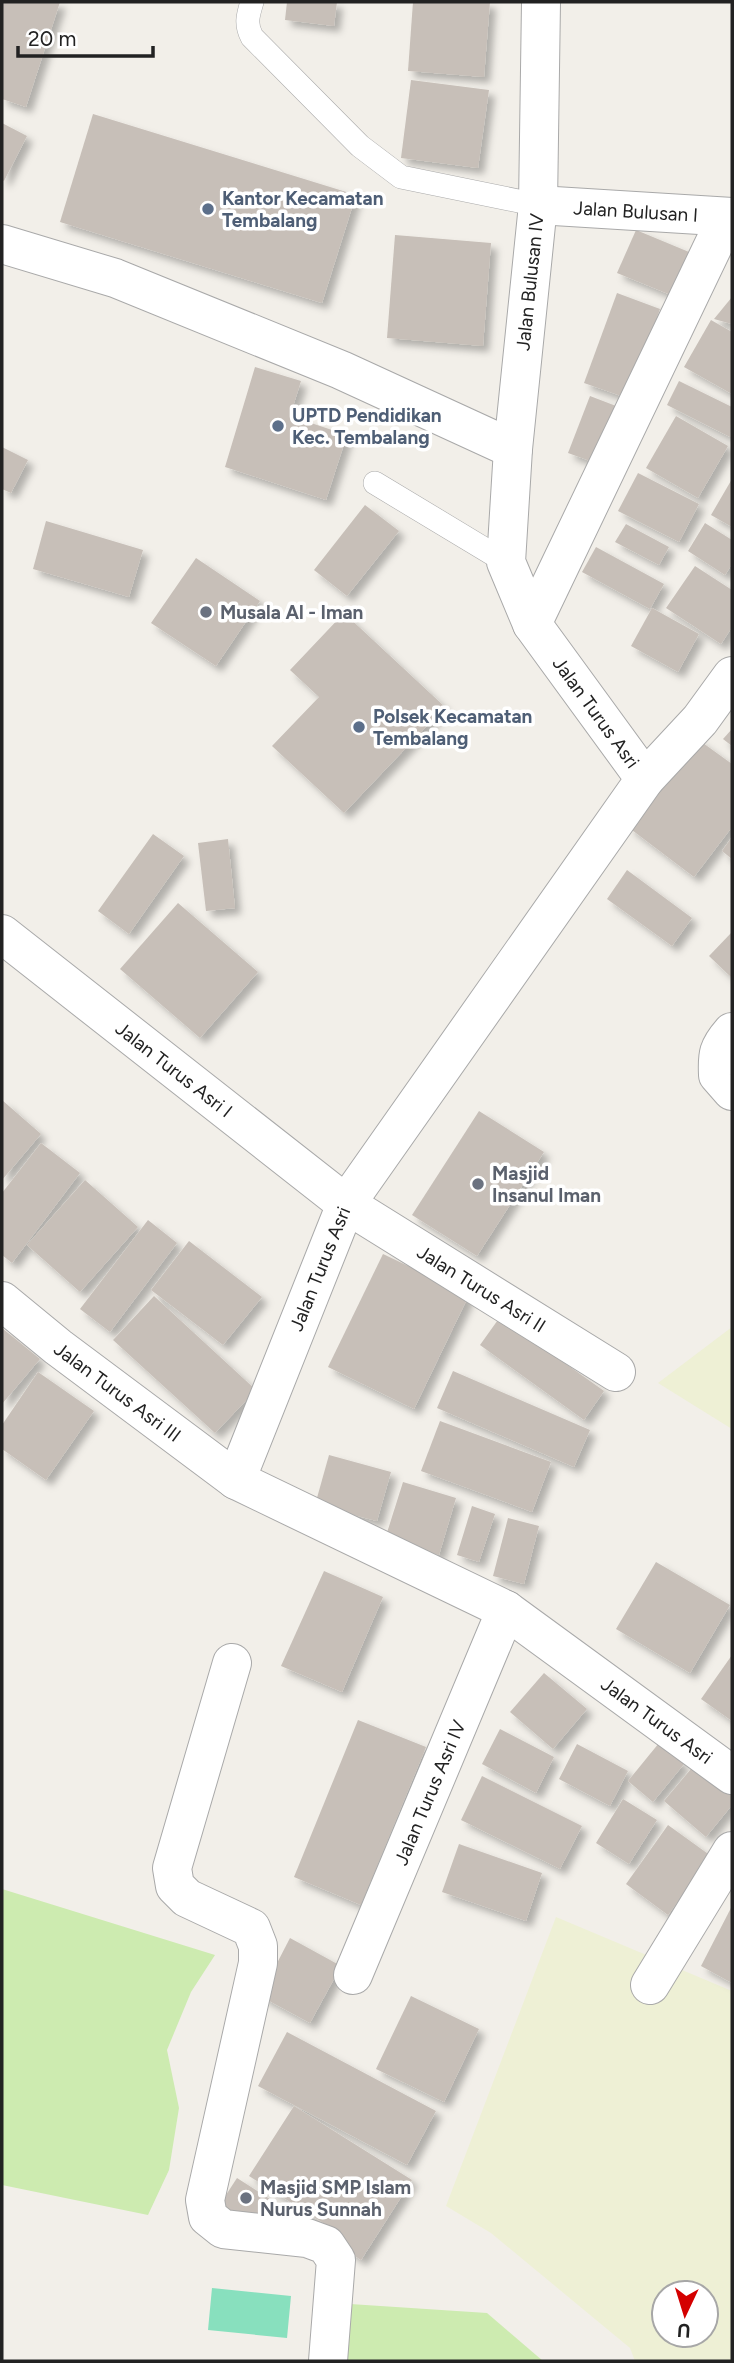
<svg xmlns="http://www.w3.org/2000/svg" width="734" height="2363" font-family="Figtree,sans-serif">
<style>
.farmland{fill:#eef0d5;fill-rule:evenodd}
.grass{fill:#cdebb0}
.pitch{fill:#88e0be}
.building{fill:#c7bfb8;filter:url(#shadow)}
.lines{fill:none;stroke-linecap:round;stroke-linejoin:round}
.service-casing{stroke:#a9a9a9;stroke-width:24}
.minor-casing{stroke:#a9a9a9;stroke-width:40}
.service{stroke:#fff;stroke-width:23}
.minor{stroke:#fff;stroke-width:38}
.service-dot{fill:#5c6f8a;stroke:#fff;stroke-width:2.5}
.worship-dot{fill:#6b7280;stroke:#fff;stroke-width:2.5}
.labels{text-anchor:middle;dominant-baseline:central;stroke-width:7;stroke-linejoin:round;paint-order:stroke}
.service-label{font-size:19px;font-weight:bold;fill:#4e5e75;stroke:#fff;text-anchor:start}
.street-label{font-size:19px;fill:#222;stroke:#fff}
.worship-label{font-size:19px;font-weight:bold;fill:#5b616d;stroke:#fff;text-anchor:start}
</style>
<defs>
<filter id="shadow"><feDropShadow dx="6" dy="6" stdDeviation="3.5" flood-color="#0004"/></filter>
</defs>
<rect width="100%" height="100%" fill="#f2efe9"/>
<g class="farmland">
<path d="M732 1327V1429L658 1383Z"/>
<path d="M556 1917 732 1991V2361H635L630 2348 491 2233 446 2206ZM664 2293H706V2335H664Z"/>
</g>
<g class="grass">
<path d="M2 1889 215 1955 191 1992 167 2050 179 2108 169 2170 148 2215 2 2185Z"/>
<path d="M335 2303 487 2313 543 2361H327Z"/>
</g>
<path class="pitch" d="M212 2288 291 2296 287 2338 208 2330Z"/>
<g class="building">
<path d="M2 2H60L26 107 2 99Z"/>
<path d="M287 2H337L334 26 285 20Z"/>
<path d="M413 2H490L484 77 408 71Z"/>
<path d="M411 80 489 90 478 168 401 158Z"/>
<path d="M93 114 356 195 322 303 60 222Z"/>
<path d="M2 123 27 136 4 181 2 180Z"/>
<path d="M636 230 689 252 671 295 617 273Z"/>
<path d="M395 235 491 243 483 346 387 338Z"/>
<path d="M617 293 660 309 627 398 584 383Z"/>
<path d="M732 297V324L714 319Z"/>
<path d="M711 320 732 332V394L684 367Z"/>
<path d="M255 367 301 381 290 416 347 435 326 500 225 467Z"/>
<path d="M679 381 732 407 730 437 667 405Z"/>
<path d="M590 396 629 411 607 467 568 453Z"/>
<path d="M676 416 728 446 698 498 646 468Z"/>
<path d="M2 447 28 460 11 493 2 489Z"/>
<path d="M638 473 699 504 679 542 618 511Z"/>
<path d="M732 479V527L711 515Z"/>
<path d="M365 505 399 531 347 596 314 570Z"/>
<path d="M46 521 143 550 129 597 33 569Z"/>
<path d="M705 523 732 540V564L725 575 688 551Z"/>
<path d="M626 524 669 547 659 565 615 542Z"/>
<path d="M596 547 664 584 650 609 582 572Z"/>
<path d="M196 558 260 601 216 666 151 623Z"/>
<path d="M695 566 732 590V627L721 644 666 608Z"/>
<path d="M652 608 699 634 678 672 631 646Z"/>
<path d="M344 613 445 707 344 813 272 746 319 697 290 670Z"/>
<path d="M732 729V746L723 739Z"/>
<path d="M696 738 732 764V827L694 877 628 827Z"/>
<path d="M153 834 184 856 129 934 98 911Z"/>
<path d="M732 837V859L722 851Z"/>
<path d="M228 839 235 908 206 911 198 843Z"/>
<path d="M627 870 692 918 672 946 607 899Z"/>
<path d="M178 903 258 972 200 1038 120 969Z"/>
<path d="M732 932V978L709 956Z"/>
<path d="M2 1100 41 1134 2 1180Z"/>
<path d="M479 1111 544 1152 477 1256 412 1215Z"/>
<path d="M41 1143 80 1173 12 1263 2 1255V1193Z"/>
<path d="M85 1180 138 1227 80 1292 27 1245Z"/>
<path d="M148 1220 177 1243 110 1332 80 1309Z"/>
<path d="M189 1241 262 1297 223 1345 151 1290Z"/>
<path d="M383 1254 469 1295 414 1409 328 1367Z"/>
<path d="M154 1296 256 1390 215 1433 113 1340Z"/>
<path d="M500 1317 604 1391 584 1420 480 1345Z"/>
<path d="M2 1328 40 1359 2 1404Z"/>
<path d="M453 1371 590 1430 574 1467 437 1408Z"/>
<path d="M38 1372 94 1411 46 1480 2 1449V1425Z"/>
<path d="M440 1421 551 1462 532 1512 421 1471Z"/>
<path d="M329 1455 391 1472 377 1521 315 1505Z"/>
<path d="M403 1482 456 1498 439 1555 385 1539Z"/>
<path d="M472 1506 495 1514 479 1562 457 1555Z"/>
<path d="M508 1518 539 1526 524 1584 493 1576Z"/>
<path d="M656 1562 730 1605 690 1673 616 1629Z"/>
<path d="M324 1571 383 1597 342 1692 281 1666Z"/>
<path d="M732 1655V1721L701 1699Z"/>
<path d="M544 1673 587 1709 553 1749 510 1712Z"/>
<path d="M358 1720 426 1747 361 1905 294 1877Z"/>
<path d="M500 1729 554 1757 536 1793 482 1764Z"/>
<path d="M659 1743 684 1764 653 1802 628 1781Z"/>
<path d="M577 1744 628 1771 610 1806 559 1779Z"/>
<path d="M696 1763 732 1793V1805L706 1837 664 1801Z"/>
<path d="M482 1776 582 1826 560 1869 461 1820Z"/>
<path d="M623 1799 657 1820 629 1864 596 1843Z"/>
<path d="M668 1825 711 1856 668 1915 626 1884Z"/>
<path d="M459 1844 542 1873 526 1921 442 1892Z"/>
<path d="M732 1906V1983L701 1966Z"/>
<path d="M290 1938 341 1966 310 2023 260 1996Z"/>
<path d="M411 1996 479 2029 444 2102 376 2069Z"/>
<path d="M287 2032 436 2111 407 2165 258 2086Z"/>
<path d="M294 2106 412 2180 361 2260 320 2233 325 2224 249 2176Z"/>
<path d="M237 2178 315 2228 211 2218Z"/>
</g>
<g class="lines">
<defs>
<g id="service">
<path d="M252 2C248 15 245 24 252 37L360 146 401 177 538 205"/>
<path d="M375 483 506 562"/>
</g>
<g id="minor">
<path id="s1" d="M541 2 538 205 513 449 506 562 532 624 645 779 346 1204 236 1480 506 1610 732 1775"/>
<path id="s2" d="M538 205 732 217"/>
<path d="M2 244 115 278 341 370 513 449"/>
<path d="M532 624 727 217"/>
<path d="M645 779 700 720 732 676"/>
<path id="s3" d="M2 934 346 1204 616 1372"/>
<path d="M732 1032C718 1048 717 1054 718 1075L732 1091"/>
<path id="s4" d="M2 1301 58 1347 236 1480"/>
<path d="M232 1663 172 1868 175 1886 187 1898 251 1928 258 1946V1963L205 2200 208 2217 223 2229 307 2238 326 2245 336 2260 328 2361"/>
<path id="s5" d="M353 1975 506 1610"/>
<path d="M650 1985 732 1851"/>
</g>
</defs>
<use href="#service" class="service-casing"/>
<use href="#minor" class="minor-casing"/>
<use href="#service" class="service"/>
<use href="#minor" class="minor"/>
</g>
<g class="service-dot">
<circle cx="208" cy="209" r="7"/>
<circle cx="278" cy="426" r="7"/>
<circle cx="359" cy="727" r="7"/>
</g>
<g class="worship-dot">
<circle cx="206" cy="612" r="7"/>
<circle cx="478" cy="1184" r="7"/>
<circle cx="246" cy="2198" r="7"/>
</g>
<g class="labels">
<g class="service-label">
<text x="222" y="198">Kantor Kecamatan<tspan x="222" dy="22">Tembalang</tspan></text>
<text x="292" y="415">UPTD Pendidikan<tspan x="292" dy="22">Kec. Tembalang</tspan></text>
<text x="373" y="716">Polsek Kecamatan<tspan x="373" dy="22">Tembalang</tspan></text>
</g>
<g class="street-label">
<text stroke="none"><textPath href="#s2" startOffset="98">Jalan Bulusan I</textPath></text>
<text transform="translate(530 282) rotate(-84)">Jalan Bulusan IV</text>
<text stroke="none"><textPath href="#s1" startOffset="738">Jalan Turus Asri</textPath></text>
<text stroke="none"><textPath href="#s3" startOffset="219">Jalan Turus Asri I</textPath></text>
<text transform="translate(320 1269) rotate(-68)">Jalan Turus Asri</text>
<text stroke="none"><textPath href="#s3" startOffset="597">Jalan Turus Asri II</textPath></text>
<text stroke="none"><textPath href="#s4" startOffset="147">Jalan Turus Asri III</textPath></text>
<text stroke="none"><textPath href="#s1" startOffset="2124">Jalan Turus Asri</textPath></text>
<text stroke="none"><textPath href="#s5" startOffset="198">Jalan Turus Asri IV</textPath></text>
</g>
<g class="worship-label">
<text x="220" y="612">Musala Al - Iman</text>
<text x="492" y="1173">Masjid<tspan x="492" dy="22">Insanul Iman</tspan></text>
<text x="260" y="2187">Masjid SMP Islam<tspan x="260" dy="22">Nurus Sunnah</tspan></text>
</g>
</g>
<rect width="734" height="2363" fill="none" stroke="#222222" stroke-width="7"/>
<g transform="translate(685 2314) rotate(184)"><circle r="33" fill="#ffffff" stroke="#a7a7a7" stroke-width="2"/>
<path d="M0-5L12 26L0 18L-12 26Z" fill="#d40000"/>
<text y="-10" font-size="19" font-weight="bold" text-anchor="middle" fill="#222222">U</text>
</g>
<path d="M18 46v10h135v-10" fill="none" stroke="#222222" stroke-width="3.5"/>
<text x="28" y="46" font-size="21" fill="#222222" stroke="#ffffff" stroke-width="5" paint-order="stroke">20 m</text>
</svg>
